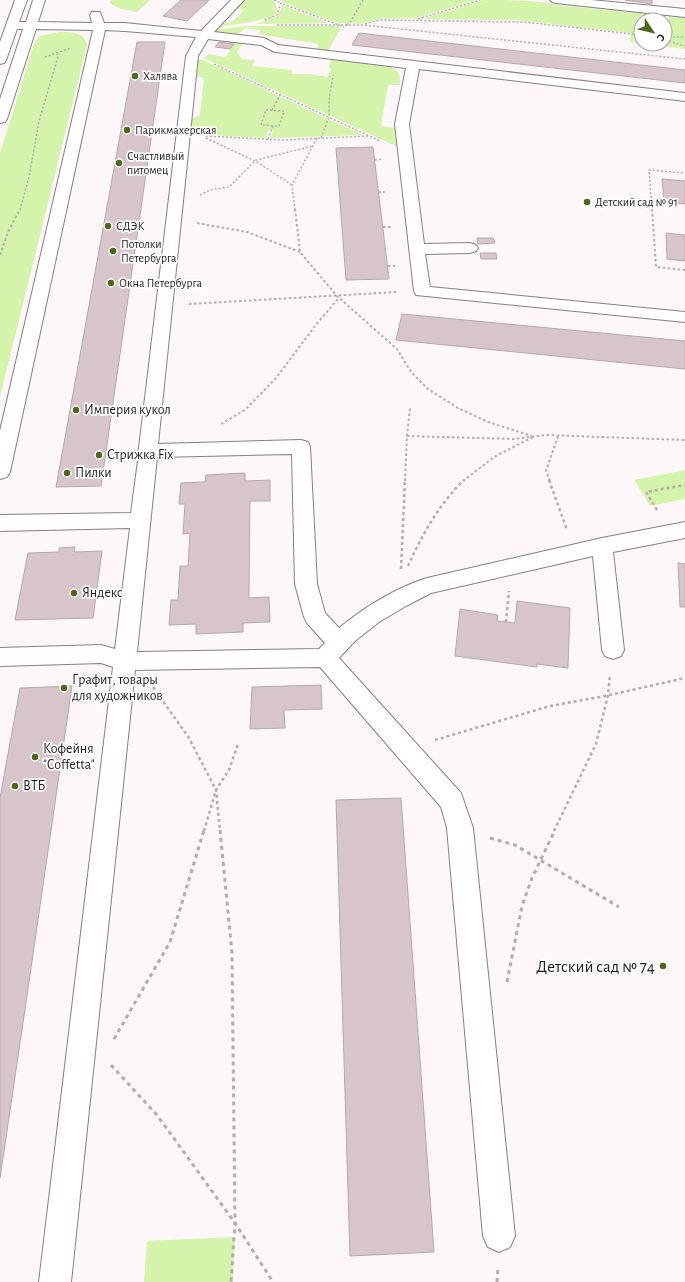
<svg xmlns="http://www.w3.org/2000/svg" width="685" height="1282" font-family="'Alegreya Sans',sans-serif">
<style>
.green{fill:#d4f3ab}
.building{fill:#d7c5cb;stroke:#b7a7ac}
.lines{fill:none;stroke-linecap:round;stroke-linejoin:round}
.minor-casing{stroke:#8b7c81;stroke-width:2}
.path-far3{stroke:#b3acae;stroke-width:1.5;stroke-dasharray:2 2;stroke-linecap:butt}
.path-far2{stroke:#b3acae;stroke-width:2;stroke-dasharray:2.5 2.5;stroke-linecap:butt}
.path-far1{stroke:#b3acae;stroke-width:2.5;stroke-dasharray:3 3;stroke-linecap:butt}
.path{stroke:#b3acae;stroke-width:3;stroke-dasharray:4 4;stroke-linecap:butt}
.minor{fill:#fff;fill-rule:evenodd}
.poi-dot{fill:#4d681a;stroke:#fff;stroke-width:1.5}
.labels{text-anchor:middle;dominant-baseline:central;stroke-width:3.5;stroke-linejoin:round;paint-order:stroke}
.far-poi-label{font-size:12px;fill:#231c1e;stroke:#fff;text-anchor:start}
.poi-label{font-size:14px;fill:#231c1e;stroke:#fff;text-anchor:start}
.near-poi-label{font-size:17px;fill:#231c1e;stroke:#fff;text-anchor:end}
</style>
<rect width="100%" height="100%" fill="#fef7f9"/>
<g class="green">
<path d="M111 0H150L137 12 121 9 111 4 109 2Z"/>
<path d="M243 0H272L275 2 277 11 274 16C255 22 236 25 216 27L219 24 232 22 244 10 236 7Z"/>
<path d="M279 0H476L416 18 379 19 361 24 338 23 304 11Z"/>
<path d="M483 0C505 0 538 0 558 5L628 12 632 10 665 15 664 20H641V43L630 42 631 33 516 20 423 19Z"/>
<path d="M282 6H285L329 23 256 24 278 16Z"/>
<path d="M669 16 685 18V49L646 44H665V23H668Z"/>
<path d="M246 26H337L341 28 328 51 316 49 319 44 258 34 261 30 245 28 238 35 218 32 216 30Z"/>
<path d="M59 32C71 32 85 32 87 45L0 397V153L35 41 40 36Z"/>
<path d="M228 40 244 42 237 52 242 59 255 60 252 66 292 70 291 74H309L327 77 331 69 329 68 331 57 391 67C399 71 401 76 400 85H388L381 126 395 128 398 147 204 58 209 54 226 57 234 44 229 43Z"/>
<path d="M197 59 203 60 363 135 271 138 273 130 269 129 266 138 188 134 190 120 200 115 204 78 194 76Z"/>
<path d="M685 470V499L650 506 634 480Z"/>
<path d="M234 1237 233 1282H144L147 1241Z"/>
</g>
<g class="building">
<path d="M181 0H209L187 21 163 16Z"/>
<path d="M625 0H652V4Z"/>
<path d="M359 33 685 70V83L352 45Z"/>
<path d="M137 42H165L101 486 56 487Z"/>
<path d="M219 42 234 44 230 49 215 47Z"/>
<path d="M373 147 389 279 346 280 336 148Z"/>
<path d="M662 179 685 181V204L664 202Z"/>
<path d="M666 233 685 235V261L667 259Z"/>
<path d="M477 238H493L495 243 478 244Z"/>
<path d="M480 253H496L497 259H481Z"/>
<path d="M402 314 685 341V369L396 340Z"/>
<path d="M245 473V481L270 480V501H250L249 585V598L269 597 270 622 243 623V632L196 634V624L169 625 171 600H178L180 566H188L190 533 183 534 185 504H179L181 483 205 482 206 475Z"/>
<path d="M75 547 74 552 102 551 93 618 15 620 28 553 59 552V548Z"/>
<path d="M678 563 685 564V607H680Z"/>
<path d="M517 601 570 608 568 668 537 664V667L455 656 460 609 498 615 497 621 515 623Z"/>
<path d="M321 685 322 709 284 710 285 728 250 729 252 687Z"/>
<path d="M72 686 23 1023 0 1178V798L20 688Z"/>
<path d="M401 798 434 1252 350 1256 336 800Z"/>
</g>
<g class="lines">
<defs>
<g id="minor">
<path d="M15 0H27L19 22H26L33 0H45L38 22 92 23 90 15 92 12H100L104 23H125L201 31 231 0H244L214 32 264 38 278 45 685 93V101L419 69 409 124 424 244 470 243 476 245 478 248 476 251 470 253 425 254 430 287 685 312V322L416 295 414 291 395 124 406 68 275 52 261 45 208 39 198 56 158 444 301 440 308 442 310 447 317 584 325 613 339 628C365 607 395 588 427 578L602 538 685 522V538L613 552 624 650 621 656 613 659 605 656 602 650 593 556 431 593 406 606 379 622 355 641 339 658 461 793 473 828 515 1236 510 1247 499 1252 488 1247 483 1236 447 828 441 807 320 667 135 670 71 1282H39L113 667 101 663 0 666V648L101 645 115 649 130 528 0 531V515L131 513 139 453 138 451 139 448 186 56 196 37 125 31 105 30 10 472 7 477 0 479V431L93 30 36 29 7 119 5 122 0 123V99L23 29H17L6 60 4 63 0 64V42ZM292 454 295 584 304 617 307 623 325 643 319 649 137 652 157 457Z"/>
<path d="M550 0H591L685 9V17L556 3 552 2Z"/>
</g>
</defs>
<use href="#minor" class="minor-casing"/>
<g class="path-far3">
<path d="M274 0 281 3"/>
<path d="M418 19 480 0"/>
<path d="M265 20 277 15 281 3 344 27"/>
<path d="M365 24 379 20 524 22 641 35"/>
<path d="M277 25H363L685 59"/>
<path d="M347 25 351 21 363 0"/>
<path d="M665 37H685"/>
<path d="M665 40 685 46"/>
<path d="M45 57 71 48"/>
<path d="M214 64 380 141"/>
<path d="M266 110 284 111 279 126 261 125Z"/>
<path d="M272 110 280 95"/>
<path d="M206 136 282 140 369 136"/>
<path d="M206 138 257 162 292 185"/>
<path d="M321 138 329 117V100L333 75"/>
<path d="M268 139 273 126"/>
<path d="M375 160 383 159"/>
<path d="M379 192H386"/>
<path d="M200 195 210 190 229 187 256 160 313 146"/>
<path d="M20 210 29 177 39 121 58 57 57 54"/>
<path d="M295 210 292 185 317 138"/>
<path d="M652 210 649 170 685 173"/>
</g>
<g class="path-far2">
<path d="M295 209 300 252 337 296 397 349 411 372 428 389 458 408 488 422 532 436"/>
<path d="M652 209 656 267 685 270"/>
<path d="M197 223 247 232 300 252"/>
<path d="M383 227H391"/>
<path d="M0 255 8 232 20 209"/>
<path d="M388 266H395"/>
<path d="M189 304 397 292"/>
<path d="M221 424 245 410 276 378 315 326 337 300V297"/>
<path d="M407 436 410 408"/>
<path d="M405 481 407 436 514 439 546 435 685 440"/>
<path d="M463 481 494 457 533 437"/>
<path d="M550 481 546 471 558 436"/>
</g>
<g class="path-far1">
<path d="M549 480 567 530"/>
<path d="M657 510 646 492 685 485"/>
<path d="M408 566C422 535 439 504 464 480"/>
<path d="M401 569 405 480"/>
<path d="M506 622 509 591"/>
<path d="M153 687 189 738 216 790 220 831"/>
<path d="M435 740 550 706 605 696 685 678"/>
<path d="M204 831 216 790 229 770 238 744"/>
<path d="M554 831 596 744 608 695 610 674"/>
</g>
<g class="path">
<path d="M220 830 232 953 235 1223 231 1282"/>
<path d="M490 838 515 845 619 907"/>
<path d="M507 982 522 906 532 878 555 830"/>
<path d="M114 1039 170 942 204 830"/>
<path d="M111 1065 157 1115 235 1223 273 1282"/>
<path d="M497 1282 498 1267"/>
</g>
<use href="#minor" class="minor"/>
</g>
<g class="poi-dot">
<circle cx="135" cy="76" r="4"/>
<circle cx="127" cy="130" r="4"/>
<circle cx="119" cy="163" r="4"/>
<circle cx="587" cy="202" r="4"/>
<circle cx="108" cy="226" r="4"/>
<circle cx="113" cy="251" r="4"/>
<circle cx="111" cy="283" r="4"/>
<circle cx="76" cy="410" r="4"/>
<circle cx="99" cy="455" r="4"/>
<circle cx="67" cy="473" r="4"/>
<circle cx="74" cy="593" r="4"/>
<circle cx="64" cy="688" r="4"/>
<circle cx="35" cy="757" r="4"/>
<circle cx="15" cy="786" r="4"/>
<circle cx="663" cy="966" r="4"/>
</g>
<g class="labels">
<g class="far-poi-label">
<text x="143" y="76">Халява</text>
<text x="135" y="130">Парикмахерская</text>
<text x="127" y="156">Счастливый<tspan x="127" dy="14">питомец</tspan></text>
<text x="595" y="202">Детский сад № 91</text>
<text x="116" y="226">СДЭК</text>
<text x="121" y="244">Потолки<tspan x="121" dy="14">Петербурга</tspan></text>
<text x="119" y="283">Окна Петербурга</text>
</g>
<g class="poi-label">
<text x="84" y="410">Империя кукол</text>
<text x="107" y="455">Стрижка Fix</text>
<text x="75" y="473">Пилки</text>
<text x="82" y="593">Яндекс</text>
<text x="72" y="680">Графит, товары<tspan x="72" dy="16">для художников</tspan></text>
<text x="43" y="749">Кофейня<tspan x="43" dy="16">"Соffettа"</tspan></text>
<text x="23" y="786">ВТБ</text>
</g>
<g class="near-poi-label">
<text x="655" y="966">Детский сад № 74</text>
</g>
</g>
<g transform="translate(653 32) rotate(125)"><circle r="19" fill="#ffffff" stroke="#a7a4a5"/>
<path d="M0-3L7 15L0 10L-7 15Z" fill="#4d681a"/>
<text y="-6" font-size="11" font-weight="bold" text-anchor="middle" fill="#231c1e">С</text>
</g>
</svg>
